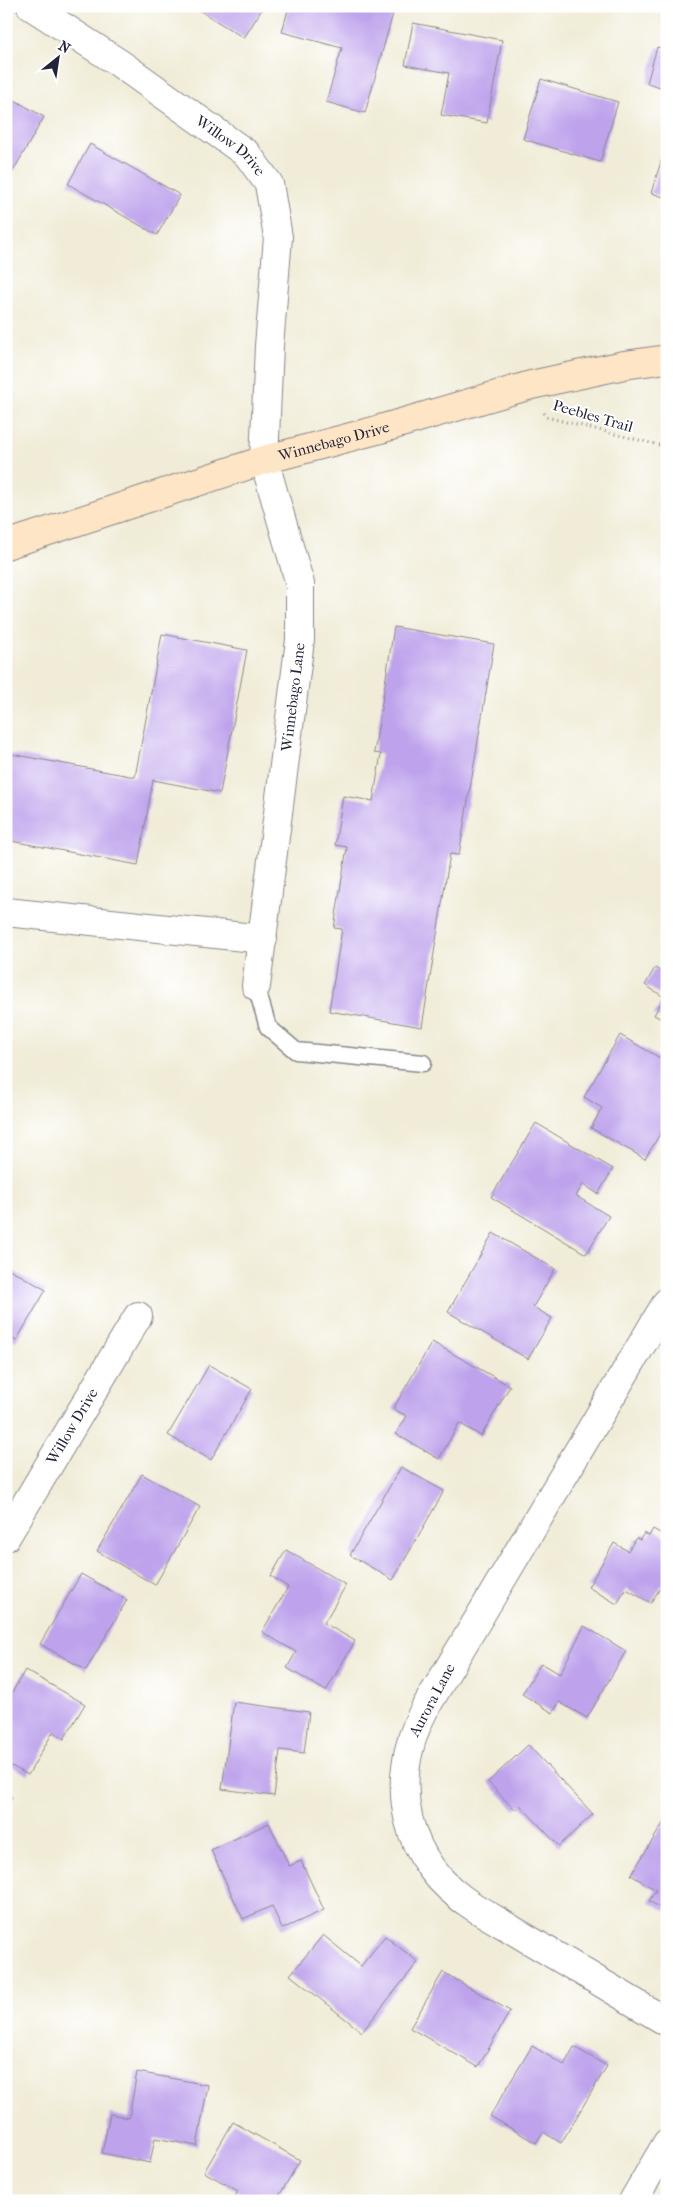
<svg xmlns="http://www.w3.org/2000/svg" width="673" height="2207" font-family="'IM FELL French Canon',serif">
<style>
.building{fill:#bea3ec}
.lines{fill:none;stroke-linecap:round;stroke-linejoin:round}
.lane-casing{stroke:#898789;stroke-width:19}
.street-casing{stroke:#898789;stroke-width:30}
.secondary-casing{stroke:#898789;stroke-width:30}
.path{stroke:#898789;stroke-width:3;stroke-dasharray:1 4;stroke-linecap:butt}
.lane{stroke:#fff;stroke-width:16}
.street{stroke:#fff;stroke-width:28}
.secondary{stroke:#fde5c5;stroke-width:28}
.labels{text-anchor:middle;dominant-baseline:central;stroke-width:4;stroke-linejoin:round;paint-order:stroke}
.street-label{font-size:15px;fill:#22223b;stroke:#fff}
</style>
<rect width="100%" height="100%" fill="#fff"/>
<filter id="ink" filterUnits="userSpaceOnUse"><feTurbulence type="fractalNoise" baseFrequency=".02" numOctaves="2"/><feDisplacementMap in="SourceGraphic" scale="10" xChannelSelector="R" yChannelSelector="G"/><feConvolveMatrix kernelMatrix="1 2 1 2 8 2 1 2 1" color-interpolation-filters="sRGB"/></filter>
<filter id="wash" filterUnits="userSpaceOnUse"><feTurbulence type="fractalNoise" baseFrequency=".0096" numOctaves="4" result="noise"/><feDisplacementMap in="SourceGraphic" scale="20" xChannelSelector="R" yChannelSelector="G"/><feGaussianBlur stdDeviation="1.12" result="paint"/><feColorMatrix in="noise" values="0 0 0 0 0 0 0 0 0 0 0 0 0 0 0 0 0 1.4 0 .05"/><feComposite in="paint" operator="in"/></filter>
<g filter="url(#wash)">
<rect width="100%" height="100%" fill="#f0ecd7"/>
<g id="blocks">
<g class="building">
<path d="M192 6H264L244 38Z"/>
<path d="M289 6H380L394 10 365 113 326 102 342 48 282 32Z"/>
<path d="M413 23 502 40 487 123 441 115 449 73 405 65Z"/>
<path d="M657 47 667 50V89L647 83Z"/>
<path d="M541 79 618 102 600 162 523 139Z"/>
<path d="M6 95 44 117 12 173 6 169Z"/>
<path d="M90 144 180 195 157 235 68 184Z"/>
<path d="M666 146H667V198L651 193Z"/>
<path d="M394 627 494 644 459 855 450 854 422 1027 329 1011 342 929 334 928 347 847 335 845 343 796 373 801 381 754 374 753Z"/>
<path d="M162 634 247 650 220 793 153 780 138 865 6 840V753L135 777Z"/>
<path d="M655 968 667 975V1022L654 1015 664 997 645 985Z"/>
<path d="M620 1035 667 1062V1122L645 1159 591 1128 602 1108 584 1097Z"/>
<path d="M536 1123 613 1169 598 1194 583 1184 576 1196 609 1216 586 1254 491 1197Z"/>
<path d="M493 1233 555 1269 533 1307 552 1318 528 1359 448 1312Z"/>
<path d="M6 1267 46 1290 16 1341 6 1335Z"/>
<path d="M432 1342 510 1386 481 1436 459 1423 439 1459 396 1434 407 1416 393 1409Z"/>
<path d="M209 1365 252 1389 211 1460 168 1435Z"/>
<path d="M401 1467 444 1491 393 1580 350 1555Z"/>
<path d="M142 1474 200 1507 155 1585 97 1551Z"/>
<path d="M653 1529 667 1537V1577L651 1603 626 1589 617 1604 588 1587 614 1543 628 1551 636 1538 640 1540 644 1533 649 1536Z"/>
<path d="M286 1550 346 1585 324 1623 355 1641 326 1691 287 1668 296 1652 262 1632 288 1587 271 1576Z"/>
<path d="M81 1574 127 1600 86 1670 40 1644Z"/>
<path d="M584 1626 626 1651 587 1718 559 1702 553 1713 522 1694 541 1663 560 1674Z"/>
<path d="M25 1670 85 1704 64 1739 53 1732 28 1775 6 1763V1703Z"/>
<path d="M234 1702 309 1712 304 1753 280 1750 274 1796 222 1789Z"/>
<path d="M528 1745 593 1814 559 1846 520 1805 515 1810 488 1782Z"/>
<path d="M6 1793 12 1797 6 1807Z"/>
<path d="M667 1817V1912L649 1901 656 1890 631 1875Z"/>
<path d="M269 1823 289 1866 301 1861 324 1910 282 1929 272 1906 243 1919 211 1850Z"/>
<path d="M323 1935 361 1966 385 1936 418 1962 362 2032 290 1975Z"/>
<path d="M443 1972 510 2011 478 2067 410 2028Z"/>
<path d="M532 2046 564 2065 574 2047 607 2066 561 2143 543 2132 536 2143 490 2116Z"/>
<path d="M137 2072 208 2085 197 2146 155 2138 150 2163 102 2153 110 2114 129 2118Z"/>
<path d="M233 2122 300 2160 276 2201H233L238 2191 204 2172Z"/>
</g>
</g>
</g>
<g filter="url(#ink)">
<use href="#blocks" fill-opacity="0" stroke="#898789" stroke-width="1"/>
<g class="lines">
<defs>
<path id="lane" d="M256 986 268 1027 296 1051 423 1063"/>
<g id="street">
<path id="s1" d="M31 6 119 63 247 154 269 184 278 237 269 346 264 460 300 584V640L256 986"/>
<path d="M6 912 263 939"/>
<path d="M667 1302 424 1710C387 1782 403 1863 474 1907L667 2022"/>
<path id="s2" d="M6 1537 138 1316"/>
<path d="M633 2201 667 2143"/>
</g>
<g id="secondary">
<path id="s3" d="M6 545 264 460 377 430 531 385 624 365 667 359"/>
</g>
</defs>
<use href="#lane" class="lane-casing"/>
<use href="#street" class="street-casing"/>
<use href="#secondary" class="secondary-casing"/>
<path class="path" d="M544 413 546 417 667 447"/>
<use href="#lane" class="lane"/>
<use href="#street" class="street"/>
<use href="#secondary" class="secondary"/>
</g>
</g>
<g class="labels">
<g class="street-label">
<text stroke="none"><textPath href="#s1" startOffset="244">Willow Drive</textPath></text>
<text transform="translate(593 416) rotate(16)">Peebles Trail</text>
<text stroke="none"><textPath href="#s3" startOffset="344">Winnebago Drive</textPath></text>
<text transform="translate(293 697) rotate(-83)">Winnebago Lane</text>
<text stroke="none"><textPath href="#s2" startOffset="129">Willow Drive</textPath></text>
<text transform="translate(432 1700) rotate(-62)">Aurora Lane</text>
</g>
</g>
<rect width="673" height="2207" fill="none" stroke="#fff" stroke-width="25"/>
<g transform="translate(58 58) rotate(30)" stroke="#ffffff" stroke-width="4" paint-order="stroke">
<path d="M0-4L9 19L0 12L-9 19Z" fill="#22223b"/>
<text y="-8" font-size="14" font-weight="bold" text-anchor="middle" fill="#22223b">N</text>
</g>
</svg>
